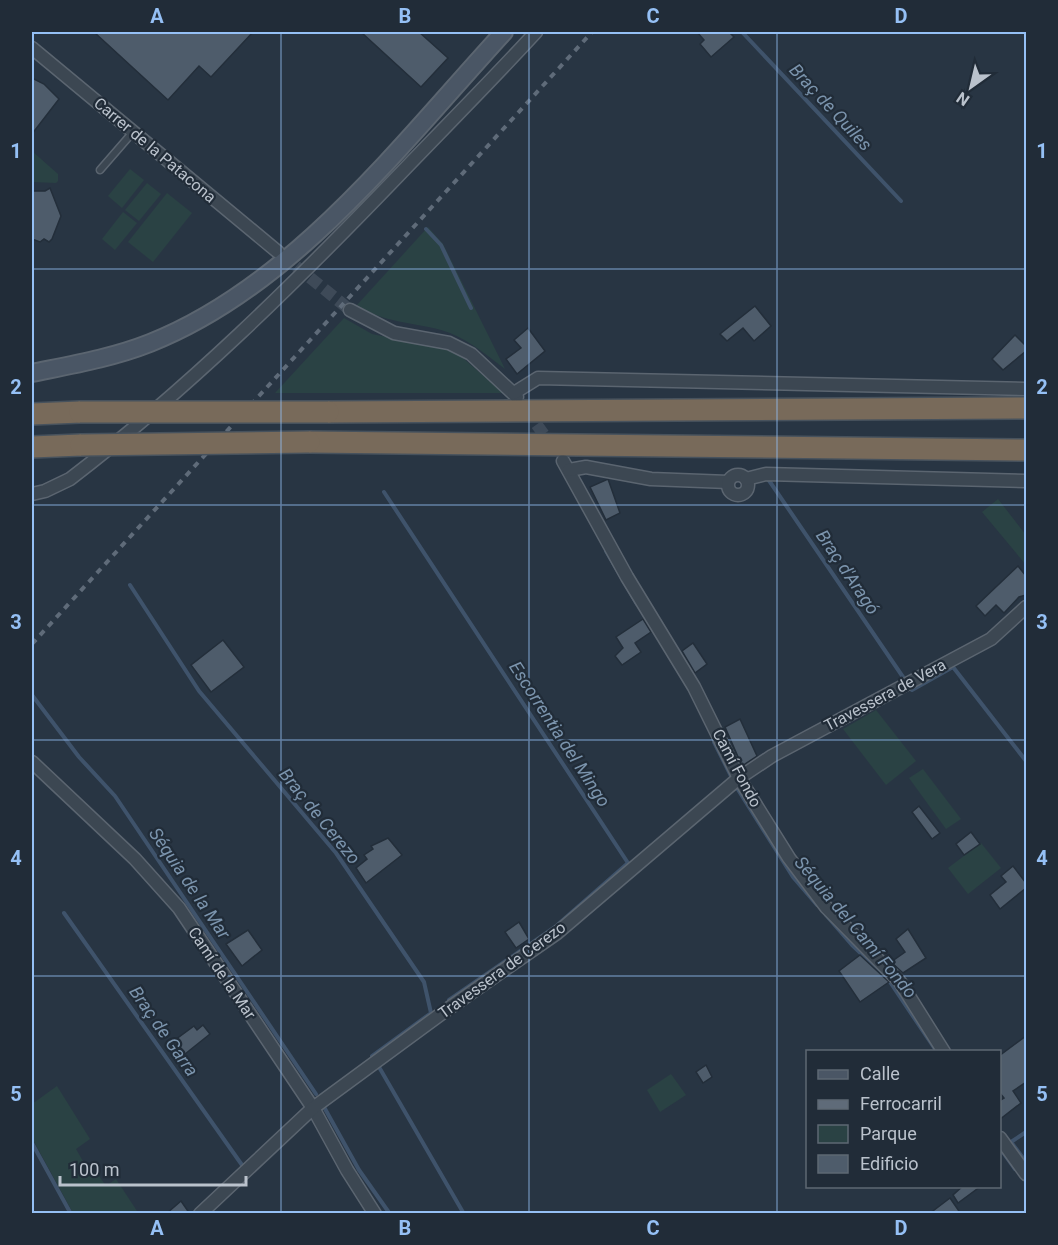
<svg xmlns="http://www.w3.org/2000/svg" width="1058" height="1245" font-family="Roboto,sans-serif">
<style>
.green{fill:#2a4244}
.lines{fill:none;stroke-linecap:round;stroke-linejoin:round}
.stream{stroke:#3f536b;stroke-width:4}
.building{fill:#4e5c6b;stroke:#232e3a;stroke-width:1.5}
.minor-tunnel{stroke:#3e4a58;stroke-width:12;stroke-dasharray:12 6;stroke-linecap:butt}
.service-casing{stroke:#5b6570;stroke-width:9}
.minor-casing{stroke:#5b6570;stroke-width:15}
.secondary-casing{stroke:#5b6570;stroke-width:20}
.motorway-casing{stroke:#47525d;stroke-width:24}
.service{stroke:#3c4752;stroke-width:6}
.minor{stroke:#3c4752;stroke-width:12}
.secondary{stroke:#4a5665;stroke-width:16}
.motorway{stroke:#786a5a;stroke-width:21}
.rail{stroke:#5f6b79;stroke-width:4;stroke-dasharray:6 6;stroke-linecap:butt}
.motorway-bridge-casing{stroke:#47525d;stroke-width:24;stroke-linecap:butt}
.motorway-bridge{stroke:#786a5a;stroke-width:21}
.grid{fill:none;stroke:#95c0f5;stroke-width:1.5;stroke-opacity:0.55}
.labels{text-anchor:middle;dominant-baseline:central;stroke-width:4.5;stroke-linejoin:round;paint-order:stroke}
.street-label{font-size:16px;fill:#bac2cc;stroke:#212c38}
.water-label{font-size:18px;font-style:italic;fill:#7b94ad;stroke:#212c38}
.neatline{fill:none;stroke:#95c0f5;stroke-width:2}
.grid-label{font-size:20px;text-anchor:middle;font-weight:bold;fill:#95c0f5}
</style>
<rect width="100%" height="100%" fill="#283543"/>
<g class="green">
<path d="M32 151 58 174V181L56 183 32 182Z"/>
<path d="M130 169 144 180 122 208 108 196Z"/>
<path d="M147 183 161 194 139 221 125 210Z"/>
<path d="M167 193 192 213 153 262 128 242Z"/>
<path d="M123 212 137 223 115 250 102 239Z"/>
<path d="M428 227 443 244 505 369C485 354 466 337 441 330 411 322 384 323 357 305Z"/>
<path d="M344 318 372 334 455 351 503 393H275Z"/>
<path d="M998 499 1026 535V565L982 512Z"/>
<path d="M876 710 916 761 886 785 843 729Z"/>
<path d="M923 769 961 819 946 829 909 778Z"/>
<path d="M981 843 1001 868 968 894 948 868Z"/>
<path d="M671 1074 686 1095 660 1112 647 1090Z"/>
<path d="M57 1086 90 1139 76 1149 91 1175 97 1173 106 1186 116 1179 137 1211 133 1213H73L32 1138V1104Z"/>
</g>
<g class="lines">
<g class="stream">
<path d="M742 32 901 201"/>
<path d="M426 229 441 245 471 308"/>
<path d="M768 479 905 680"/>
<path d="M384 492 628 863 555 927 449 1000"/>
<path d="M606 551 637 604"/>
<path d="M130 585 199 691 336 853 424 982 431 1013 372 1056"/>
<path d="M911 687 912 690 953 667 1026 761"/>
<path d="M32 695 79 757 115 796 316 1094"/>
<path d="M714 742 731 776"/>
<path d="M737 788 793 877 817 905"/>
<path d="M64 913 242 1165"/>
<path d="M826 915 852 945 888 979 937 1052"/>
<path d="M379 1067 464 1214"/>
<path d="M324 1107 359 1170 390 1214"/>
<path d="M1026 1132 1011 1142 1026 1162"/>
<path d="M32 1143 71 1214"/>
<path d="M1000 1148 1015 1169"/>
</g>
</g>
<g class="building">
<path d="M94 32H253L211 77 199 66 168 100Z"/>
<path d="M361 32H419L448 58 421 87Z"/>
<path d="M697 32H729L734 37 711 57 700 44 704 40Z"/>
<path d="M32 78 44 84 59 99 32 134Z"/>
<path d="M50 188 61 216 52 239 49 242 44 239 40 242 32 239V191H45Z"/>
<path d="M755 306 771 326 754 341 743 328 727 341 720 334Z"/>
<path d="M528 328 545 351 517 374 506 359 521 348 514 340Z"/>
<path d="M1015 335 1026 346V351L1003 370 992 359Z"/>
<path d="M608 479 620 513 606 520 590 487Z"/>
<path d="M1018 566 1026 576V595L1019 597 1004 613 996 605 985 616 976 606Z"/>
<path d="M643 619 651 632 635 643 641 652 622 665 615 656 623 648 616 637Z"/>
<path d="M223 640 244 667 211 692 191 665Z"/>
<path d="M693 643 707 664 695 673 682 651Z"/>
<path d="M740 719 757 756 742 766 725 727Z"/>
<path d="M919 806 940 833 932 839 912 812Z"/>
<path d="M971 832 980 844 964 855 956 844Z"/>
<path d="M388 838 402 855 366 883 356 868 367 859 364 855 373 849 371 846Z"/>
<path d="M1013 866 1026 883V888L1000 909 990 895 1006 882 1001 876Z"/>
<path d="M519 922 529 939 516 948 505 932Z"/>
<path d="M908 929 926 958 903 973 891 962 905 952 896 939Z"/>
<path d="M248 930 262 950 242 966 226 944Z"/>
<path d="M860 955 889 982 860 1002 839 971Z"/>
<path d="M203 1025 210 1034 185 1054 175 1040 194 1026 197 1030Z"/>
<path d="M1026 1036V1082L1013 1091 1021 1103 999 1120V1101L1004 1098 999 1092V1056Z"/>
<path d="M706 1065 712 1077 703 1083 696 1072Z"/>
<path d="M963 1186H981L958 1203 953 1195Z"/>
<path d="M950 1198 961 1214H929Z"/>
<path d="M181 1201 190 1214H166Z"/>
</g>
<g class="lines">
<g class="minor-tunnel">
<path d="M282 255 350 310"/>
<path d="M526 410 553 447"/>
</g>
<defs>
<path id="service" d="M100 170 133 132"/>
<g id="minor">
<path d="M32 48 278 252"/>
<path d="M350 310 394 333 449 343 471 354 517 397"/>
<path d="M514 393 538 378 1026 389"/>
<path d="M563 461 627 577 694 687 739 778 789 858 826 907 900 982 944 1052"/>
<path d="M569 470 586 467 651 479 728 482"/>
<circle cx="738" cy="485" r="10"/>
<path d="M746 479 766 474 1026 481"/>
<path d="M32 494 45 491 70 479C189 388 295 283 398 176 444 128 491 81 536 32"/>
<path d="M32 762 135 859 179 908 313 1108 347 1170 375 1214"/>
<path d="M1000 1138 1026 1174"/>
<path d="M200 1214 313 1108 445 1011 557 933 739 778 772 756 991 639 1026 607"/>
</g>
<path id="secondary" d="M32 373C71 365 112 358 150 343 294 286 402 143 504 32"/>
<g id="motorway">
<path d="M328 412 1026 408"/>
<path d="M32 414 80 412"/>
<path d="M309 442 1026 450"/>
<path d="M32 447 81 445"/>
</g>
</defs>
<use href="#service" class="service-casing"/>
<use href="#minor" class="minor-casing"/>
<use href="#secondary" class="secondary-casing"/>
<use href="#motorway" class="motorway-casing"/>
<use href="#service" class="service"/>
<use href="#minor" class="minor"/>
<use href="#secondary" class="secondary"/>
<use href="#motorway" class="motorway"/>
<path class="rail" d="M32 644 592 32"/>
<defs>
<g id="motorway-bridge">
<path d="M80 412H328"/>
<path d="M81 445 309 442"/>
</g>
</defs>
<use href="#motorway-bridge" class="motorway-bridge-casing"/>
<use href="#motorway-bridge" class="motorway-bridge"/>
</g>
<path class="grid" d="M281 32V1214M529 32V1214M777 32V1214M32 269H1026M32 505H1026M32 740H1026M32 976H1026"/>
<g class="labels">
<g class="street-label">
<text transform="translate(155 150) rotate(40)">Carrer de la Patacona</text>
<text transform="translate(885 695) rotate(-28)">Travessera de Vera</text>
<text transform="translate(737 768) rotate(62)">Camí Fondo</text>
<text transform="translate(502 970) rotate(-36)">Travessera de Cerezo</text>
<text transform="translate(222 973) rotate(56)">Camí de la Mar</text>
</g>
<g class="water-label">
<text transform="translate(831 107) rotate(47)">Braç de Quiles</text>
<text transform="translate(848 572) rotate(56)">Braç d'Aragó</text>
<text transform="translate(560 734) rotate(57)">Escorrentia del Mingo</text>
<text transform="translate(320 816) rotate(51)">Braç de Cerezo</text>
<text transform="translate(190 883) rotate(56)">Séquia de la Mar</text>
<text transform="translate(856 927) rotate(50)">Séquia del Camí Fondo</text>
<text transform="translate(164 1031) rotate(55)">Braç de Garra</text>
</g>
</g>
<rect width="1058" height="1245" fill="none" stroke="#212c38" stroke-width="66"/>
<rect x="806" y="1050" width="195" height="138" fill="#212c38" stroke="#5e6873" stroke-width="1.5"/>
<rect x="818" y="1070" width="30" height="9" fill="#4a5665" stroke="#5e6873" stroke-width="1.5"/>
<text x="860" y="1080" font-size="18" fill="#bac2cc">Calle</text>
<rect x="818" y="1100" width="30" height="9" fill="#5f6b79" stroke="#5e6873" stroke-width="1.5"/>
<text x="860" y="1110" font-size="18" fill="#bac2cc">Ferrocarril</text>
<rect x="818" y="1125" width="30" height="18" fill="#2a4244" stroke="#5e6873" stroke-width="1.5"/>
<text x="860" y="1140" font-size="18" fill="#bac2cc">Parque</text>
<rect x="818" y="1155" width="30" height="18" fill="#4e5c6b" stroke="#5e6873" stroke-width="1.5"/>
<text x="860" y="1170" font-size="18" fill="#bac2cc">Edificio</text>
<g transform="translate(971 87) rotate(214)" stroke="#212c38" stroke-width="4.5" paint-order="stroke">
<path d="M0-4.5L10 22L0 15L-10 22Z" fill="#bac2cc"/>
<text y="-9" font-size="16" font-weight="bold" text-anchor="middle" fill="#bac2cc">N</text>
</g>
<path d="M60 1176v9h186v-9" fill="none" stroke="#bac2cc" stroke-width="3"/>
<text x="69" y="1176" font-size="18" fill="#bac2cc" stroke="#212c38" stroke-width="4.5" paint-order="stroke">100 m</text>
<rect x="33" y="33" width="992" height="1179" class="neatline"/>
<g class="grid-label">
<text x="157" y="23">A</text>
<text x="405" y="23">B</text>
<text x="653" y="23">C</text>
<text x="901" y="23">D</text>
<text x="16" y="158">1</text>
<text x="1042" y="158">1</text>
<text x="16" y="394">2</text>
<text x="1042" y="394">2</text>
<text x="16" y="629">3</text>
<text x="1042" y="629">3</text>
<text x="16" y="865">4</text>
<text x="1042" y="865">4</text>
<text x="16" y="1101">5</text>
<text x="1042" y="1101">5</text>
<text x="157" y="1235">A</text>
<text x="405" y="1235">B</text>
<text x="653" y="1235">C</text>
<text x="901" y="1235">D</text>
</g>
</svg>
